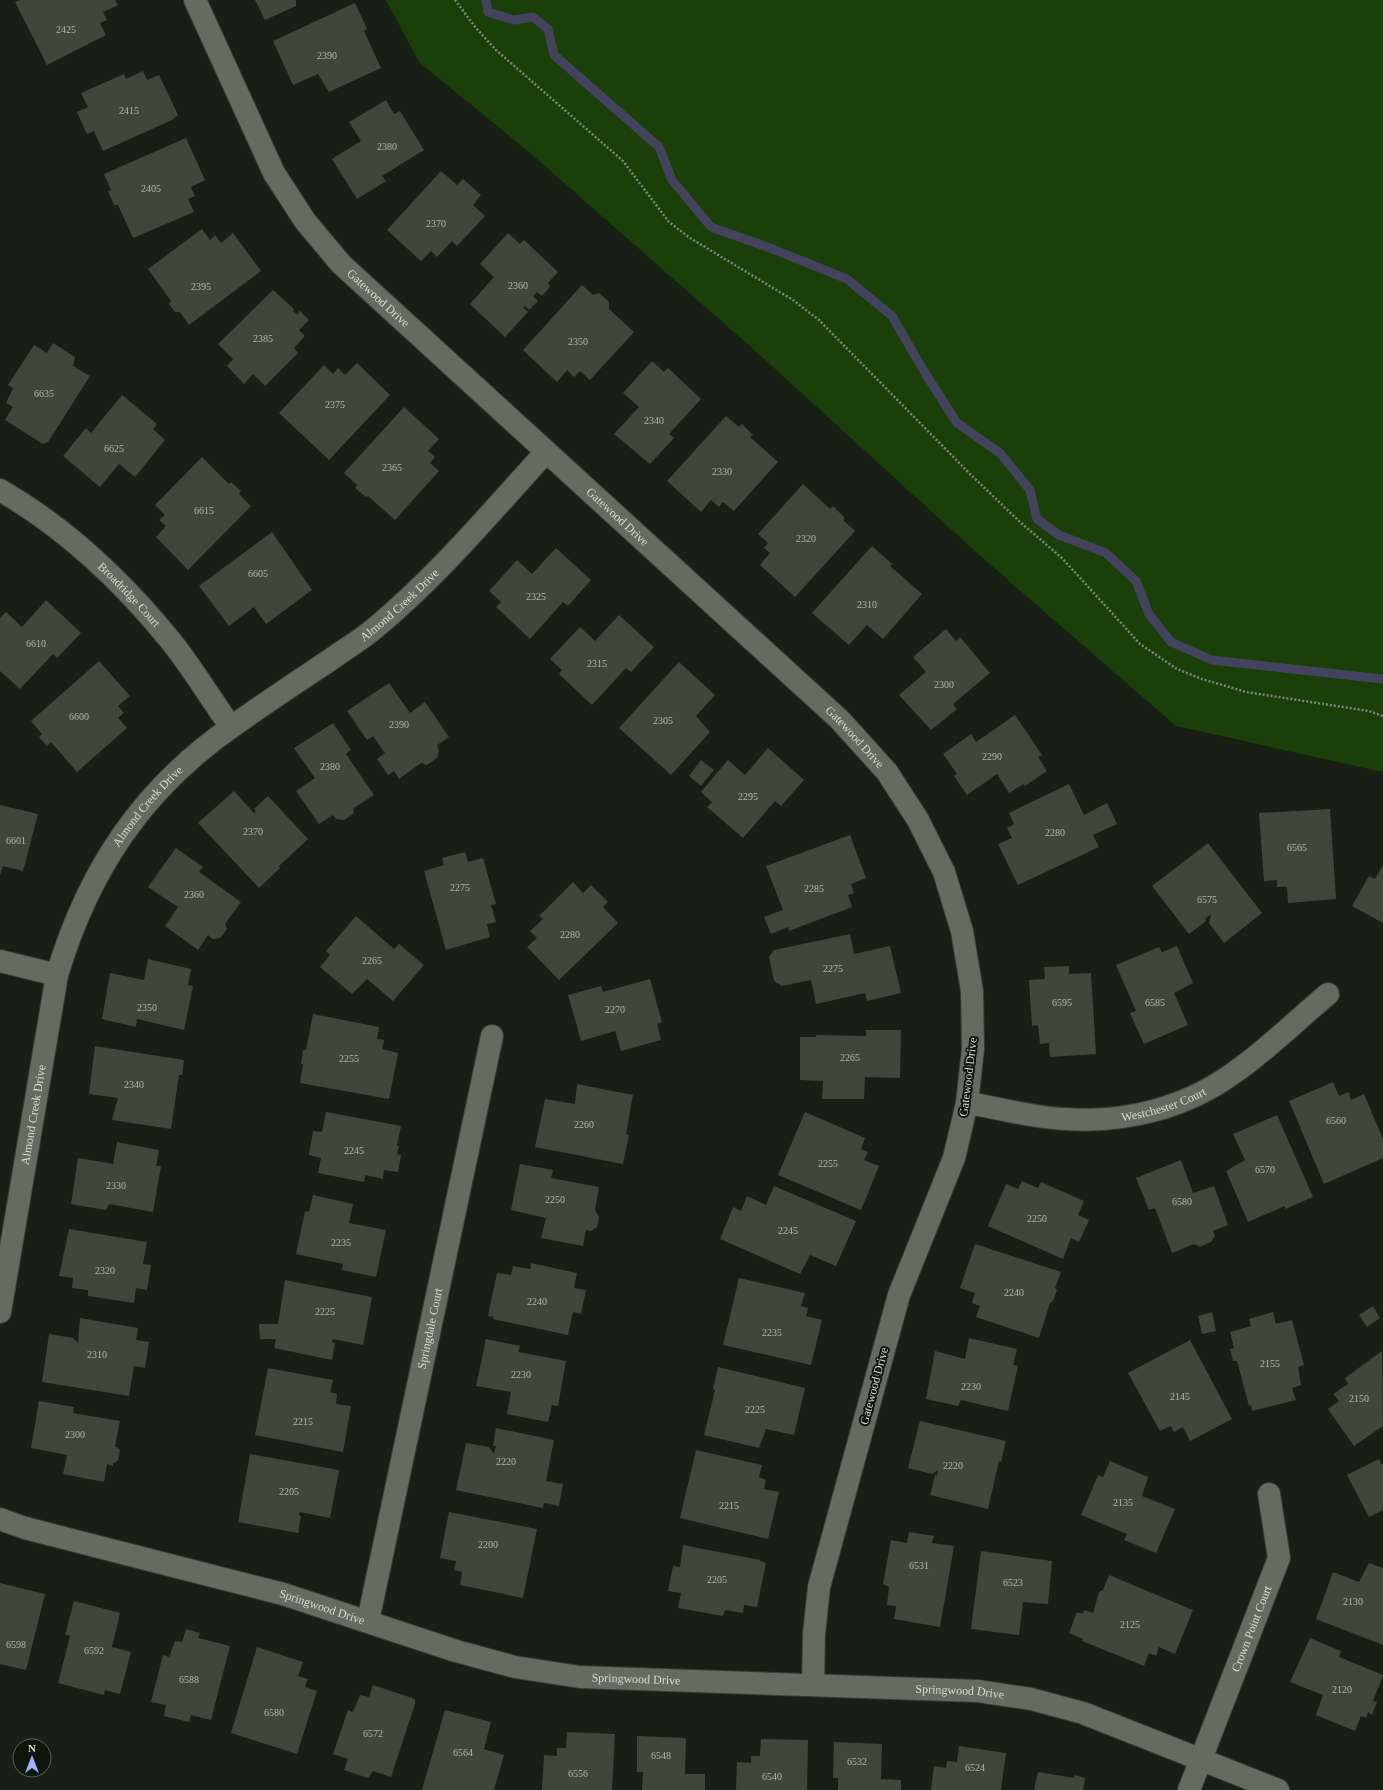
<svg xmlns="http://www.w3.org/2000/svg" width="1383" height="1790" font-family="Georgia,serif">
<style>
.green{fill:#1b3f09}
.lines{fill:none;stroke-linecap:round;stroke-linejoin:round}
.stream{stroke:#43435d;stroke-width:9}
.building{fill:#3d473a}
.street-casing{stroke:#373c35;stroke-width:24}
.path{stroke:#7f867d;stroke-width:2.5;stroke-dasharray:2 2;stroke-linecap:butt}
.street{stroke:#626c5f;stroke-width:22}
.labels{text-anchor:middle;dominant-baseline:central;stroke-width:4;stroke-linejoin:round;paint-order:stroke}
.number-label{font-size:10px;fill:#b0b7ae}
.street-label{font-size:12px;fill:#d7dcd5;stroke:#0f160c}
</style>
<rect width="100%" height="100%" fill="#182015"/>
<path class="green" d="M386 0H1383V772L1176 726 977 553 751 347 530 153 419 62Z"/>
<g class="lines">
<path class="stream" d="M486 0 488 12 514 20 533 17 548 29 554 55 659 147 672 180 711 227 770 248 847 279 892 316 925 373 957 423 1000 453 1030 490 1037 519 1059 535 1106 553 1136 581 1149 614 1171 642 1212 660 1383 679"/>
</g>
<g class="building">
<path d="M20 0H115L118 5 103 12 107 20 100 23 106 35 47 65 15 2Z"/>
<path d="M255 0H296V6L265 20Z"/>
<path d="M355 3 367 29 364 31 381 68 329 92 318 74 293 85 273 41Z"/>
<path d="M143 71 147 80 159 75 178 115 172 120 103 151 94 131 87 134 77 112 88 107 81 93 124 74 126 79Z"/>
<path d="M386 100 394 114 400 111 424 150 382 176 386 181 357 199 332 159 361 141 349 122Z"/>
<path d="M186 138 205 180 191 187 195 196 188 199 194 212 133 238 118 205H114L108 191 111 190 104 174Z"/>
<path d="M441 171 457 185 463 179 481 195 473 205 485 216 457 246 452 241 437 257 431 251 421 261 387 230Z"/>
<path d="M202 229 210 240 215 235 221 243 233 233 261 271 189 325 180 312H175L169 304 171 301 148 269Z"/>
<path d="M508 233 520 244 524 240 558 272 548 283 550 287 542 296 537 292 533 296 538 301 529 310 525 306 523 307 528 312 505 337 470 304 494 277 480 264Z"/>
<path d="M582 285 593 295 599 293 609 302V309L634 332 590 380 580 371 574 377 567 370 557 382 523 350Z"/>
<path d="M273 290 294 309 293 311 298 315 299 310 309 320 299 330 305 336 294 348 298 353 265 386 253 374 244 384 227 366 233 359 218 344Z"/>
<path d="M53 343 75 357 73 366 90 376 48 442 43 444 5 420 13 407 6 403 13 388 8 385 34 345 47 353Z"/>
<path d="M652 361 664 372 668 368 701 399 669 434 674 438 650 464 614 434 639 407 623 393Z"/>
<path d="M357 363 390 395 329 460 279 413 324 365 333 374 338 368 345 375Z"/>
<path d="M122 395 157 424 153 429 165 440 135 477 119 464 100 487 63 456 86 428 91 433Z"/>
<path d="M404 407 439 439 428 451 435 457 430 463 439 471 395 520 368 496 366 497 355 488 357 485 344 473Z"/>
<path d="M726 416 739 427 742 424 753 435 750 437 778 462 734 511 723 502 719 507 711 500 701 512 667 481Z"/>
<path d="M202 457 229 484 231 482 241 491 239 494 251 506 188 570 156 537 166 526 159 520 165 515 155 505Z"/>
<path d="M803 484 830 509 833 506 844 517V521L855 531 795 597 760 565 770 553 764 548 768 543 758 534Z"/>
<path d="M272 532 312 590 266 624 254 607 229 626 199 586Z"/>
<path d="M872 546 892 564 890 566 922 594 883 639 867 625 849 645 812 613Z"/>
<path d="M556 548 591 580 568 606 563 602 530 639 496 607 501 602 489 591 517 560 532 574Z"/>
<path d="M46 600 81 633 57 658 53 654 20 689 0 671V618L6 612 22 627Z"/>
<path d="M619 615 654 647 631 672 626 668 592 705 559 674 562 670 550 659 580 627 595 641Z"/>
<path d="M946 629 956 641 960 637 990 673 953 704 957 709 931 730 899 695 926 672 913 657Z"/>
<path d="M99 661 130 696 118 706 124 713 118 718 127 728 77 772 51 742 47 746 39 737 42 734 31 721Z"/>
<path d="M679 662 715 695 696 716 710 732 671 775 619 728Z"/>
<path d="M389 683 410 713 425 702 449 737 437 745 439 751 437 758 427 765 421 763 399 779 394 771 388 775 377 759 385 753 373 736 367 740 347 711Z"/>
<path d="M1015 715 1042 755 1038 757 1047 771 1025 786 1024 784 1009 793 997 774 967 795 954 776 957 774 943 754 971 734 976 742Z"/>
<path d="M333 723 351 750 346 754 374 795 354 808 353 814 344 820 336 819 333 815 319 824 296 791 315 778 294 748Z"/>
<path d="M768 748 804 780 781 806 775 801 743 838 707 807 712 802 701 792 728 760 745 775Z"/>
<path d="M701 760 714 770 701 786 689 776Z"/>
<path d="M1069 784 1084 815 1107 803 1117 824 1093 835 1099 847 1018 885 998 844 1012 838 1007 828 1014 824 1009 813Z"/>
<path d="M234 791 254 813 256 811 254 809 268 796 308 839 279 866 280 868 259 888 198 823Z"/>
<path d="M0 805 38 814 23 871 3 866 0 875Z"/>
<path d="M1330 809 1336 899 1288 903 1287 887H1277V880L1264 881 1259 813Z"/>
<path d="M850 835 866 878 851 884 854 893 848 895 852 907 789 931 788 927 771 934 764 917 783 910 766 866Z"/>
<path d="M1208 843 1262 913 1224 943 1209 923 1211 914 1205 919 1206 921 1189 934 1152 886Z"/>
<path d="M176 848 203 867 199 872 241 902 225 924 227 929 220 938 213 939 208 935 198 950 165 926 178 907 148 887Z"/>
<path d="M465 852 468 862 483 858 496 904 491 905 496 922 487 924 490 937 446 950 424 871 444 865 442 858Z"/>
<path d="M1383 865V923L1352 906 1369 876 1375 879Z"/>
<path d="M573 882 583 893 591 885 608 902 603 907 618 923 559 980 527 947 537 938 530 931 543 919 539 916Z"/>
<path d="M356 916 394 949 399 944 424 965 393 1001 367 979 352 994 320 967 330 955 326 951Z"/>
<path d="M850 934 854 954 890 946 901 993 867 1001 865 993 816 1004 811 980 782 986 774 981 769 957 774 950Z"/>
<path d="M1177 946 1193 983 1174 993 1188 1025 1144 1044 1130 1013 1136 1011 1116 965 1159 947 1162 952Z"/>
<path d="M148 959 191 969 188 985 193 986 184 1030 137 1019 136 1027 102 1019 110 973 144 980Z"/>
<path d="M1069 966V974L1091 973 1096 1054 1050 1057 1049 1043 1040 1044 1038 1025 1032 1026 1029 980 1045 979 1044 967Z"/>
<path d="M650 979 662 1022 657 1024 661 1040 621 1051 615 1031 581 1041 568 995 601 986 603 992Z"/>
<path d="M313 1014 379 1027 377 1039 384 1040 382 1049 398 1053 389 1099 300 1083 303 1064H301L303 1050H306Z"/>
<path d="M866 1030H901L900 1078 865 1077 864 1099H822L823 1081 800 1080V1037H816V1035L866 1036Z"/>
<path d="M95 1046 184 1060 182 1075H179L171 1129 112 1120 118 1098 89 1094Z"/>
<path d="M1333 1082 1339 1096 1349 1092 1351 1100 1364 1094 1383 1139V1158L1324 1184 1289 1101Z"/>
<path d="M577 1084 633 1095 626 1134 629 1135 623 1164 535 1147 545 1099 575 1104Z"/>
<path d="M326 1112 401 1126 397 1146H399L397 1154 401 1155 398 1172 384 1170 383 1179 365 1175 364 1182 318 1173 321 1158 309 1155 313 1131 322 1132Z"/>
<path d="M805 1112 865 1138 861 1149 868 1152 864 1160 879 1166 861 1210 778 1175Z"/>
<path d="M1277 1115 1313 1197 1285 1209V1206L1248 1222 1226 1171 1245 1160 1233 1134Z"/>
<path d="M117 1142 159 1150 156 1166H161L153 1212 109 1204 106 1210 71 1204 78 1158 113 1164Z"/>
<path d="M1181 1160 1193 1193 1214 1186 1228 1225 1213 1231 1215 1236 1211 1242 1200 1247 1194 1244 1172 1253 1155 1208 1149 1210 1136 1178Z"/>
<path d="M520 1164 553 1170 551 1178 599 1187 595 1210 599 1217 597 1227 591 1231 586 1230 583 1246 541 1238 546 1218 511 1210Z"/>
<path d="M1022 1181 1038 1188 1041 1182 1084 1201 1078 1215 1089 1220 1079 1242 1071 1238 1063 1259 988 1226 1006 1184 1018 1189Z"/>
<path d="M774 1186 856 1221 836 1266 810 1255 800 1274 720 1239 733 1207 741 1211 747 1196 766 1205Z"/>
<path d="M313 1195 353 1204 349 1223 386 1230 376 1277 342 1270 343 1264 296 1254 305 1211 309 1212Z"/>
<path d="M69 1229 147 1242 143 1264 151 1265 147 1290 136 1288 134 1303 88 1296V1290L72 1288 73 1278 59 1276Z"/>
<path d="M975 1244 1061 1272 1055 1288 1057 1290 1053 1301 1050 1303 1039 1338 976 1317 980 1306 972 1303 975 1293 960 1288Z"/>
<path d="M531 1263 577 1273 574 1288 586 1290 581 1314 573 1312 568 1335 493 1319 494 1317 488 1316 497 1273 511 1275 513 1266 530 1269Z"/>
<path d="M739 1278 805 1293 801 1306 808 1308 806 1316 822 1320 811 1365 723 1345Z"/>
<path d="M285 1280 372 1297 363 1345 333 1339 332 1342 335 1343 332 1360 274 1348 276 1339H260L259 1324H278Z"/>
<path d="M1373 1306 1380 1318 1367 1327 1359 1315Z"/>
<path d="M1212 1312 1216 1331 1202 1334 1198 1316Z"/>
<path d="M1273 1312 1276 1324 1292 1320 1304 1365 1298 1367 1301 1385 1292 1388 1296 1400 1252 1411 1251 1405 1249 1406 1237 1361H1233L1230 1349 1234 1348 1230 1332 1251 1326 1249 1319Z"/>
<path d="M80 1318 138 1328 136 1340 149 1342 145 1368 134 1366 129 1396 42 1382 49 1334 73 1338 78 1343Z"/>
<path d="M969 1338 1017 1349 1013 1365 1018 1366 1008 1411 961 1400 958 1406 926 1399 935 1351 965 1359Z"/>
<path d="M486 1339 520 1346 518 1352 566 1361 558 1406 552 1405 548 1422 507 1414 511 1392 476 1386Z"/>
<path d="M1190 1340 1232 1419 1190 1441 1183 1427 1174 1432 1171 1426 1160 1431 1128 1373Z"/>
<path d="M1382 1351 1383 1426 1354 1446 1328 1409 1339 1401 1333 1394 1348 1384 1345 1378Z"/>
<path d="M718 1367 805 1388 794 1435 766 1429 759 1448 704 1435 715 1390 713 1389Z"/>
<path d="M268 1368 333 1380 330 1392 337 1394 336 1404 351 1406 343 1452 255 1435Z"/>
<path d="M39 1401 74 1407 73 1413 120 1421 115 1446 120 1450 118 1461 113 1463V1466L107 1464 104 1482 63 1474 67 1455 31 1448Z"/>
<path d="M920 1421 1006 1441 1001 1462 999 1461 988 1509 930 1495 935 1475 937 1476 938 1470 932 1474 908 1468Z"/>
<path d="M496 1428 554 1440 546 1481 563 1484 559 1506 544 1503 543 1508 456 1490 466 1443 489 1447 494 1454 496 1446H493Z"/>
<path d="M696 1450 762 1465 759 1477 766 1480 764 1489 779 1492 768 1539 680 1518Z"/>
<path d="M250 1454 339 1470 330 1518 300 1512 299 1515 301 1516 298 1533 238 1522Z"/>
<path d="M1379 1459 1381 1464H1383V1510L1369 1517 1347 1475Z"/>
<path d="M1110 1461 1148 1477 1142 1496 1175 1509 1156 1553 1124 1540 1127 1534 1081 1515 1098 1475 1103 1477Z"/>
<path d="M449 1512 537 1529 523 1598 460 1585 462 1572 454 1570 456 1561 440 1558Z"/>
<path d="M909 1532 934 1536 932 1543 954 1546 940 1627 894 1619 896 1606 887 1605 889 1587 883 1584 891 1540 907 1543Z"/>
<path d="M683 1545 760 1560V1561L766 1563 757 1607 744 1605 743 1613 725 1610 723 1616 678 1608 681 1593 668 1591 673 1566 680 1567Z"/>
<path d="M981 1551 1052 1561 1048 1604 1023 1602 1019 1635 971 1629Z"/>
<path d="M1369 1563 1383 1568V1645L1316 1619 1333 1572 1359 1582Z"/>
<path d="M1109 1575 1193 1610 1175 1654 1159 1647 1156 1656 1149 1653 1144 1666 1082 1641 1083 1639 1069 1633 1077 1612 1082 1614 1085 1610 1093 1613 1099 1592 1103 1590Z"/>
<path d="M0 1583 45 1594 26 1670 0 1664Z"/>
<path d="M74 1601 120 1613 112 1647 131 1652 120 1694 105 1690 104 1695 58 1683 70 1636 65 1635Z"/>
<path d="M186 1629 200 1633 198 1638 230 1646 211 1720 191 1715 189 1722 164 1716 166 1705 151 1702 163 1655 169 1657 175 1641 182 1642Z"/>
<path d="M1310 1638 1341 1651 1339 1657 1383 1675 1373 1701 1377 1702 1372 1715 1368 1712 1366 1718 1361 1716 1355 1731 1316 1715 1323 1695 1290 1682Z"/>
<path d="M257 1647 303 1662 298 1676 308 1679 305 1687 317 1691 297 1754 231 1733Z"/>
<path d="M373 1685 415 1699V1704L391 1777 373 1771 368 1778 344 1770 348 1759 333 1754 348 1710 353 1712 360 1695 369 1697Z"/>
<path d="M445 1710 491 1722 484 1749 504 1755 494 1790H422Z"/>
<path d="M567 1732 615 1734 612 1790H542L544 1755 557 1756V1748H566Z"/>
<path d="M637 1736 686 1738 685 1774H705V1790H642L643 1772H637Z"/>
<path d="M761 1739 808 1740 807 1790H736L737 1762 751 1763V1756H760Z"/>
<path d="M834 1742 882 1744 881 1779 901 1780V1790H838V1778H833Z"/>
<path d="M959 1746 1006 1753 1001 1790H931L934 1766 946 1768 947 1761 957 1762Z"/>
<path d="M1038 1772 1075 1778 1074 1775 1085 1778 1083 1790H1034Z"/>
</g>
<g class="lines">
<defs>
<g id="street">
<path id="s1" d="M195 0 274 173 305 221 341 264 840 720 887 772 918 820 944 872 962 931 972 991 973 1049 967 1103 954 1158 899 1295 819 1587 814 1634 813 1684"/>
<path id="s2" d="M0 490C66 528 122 581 170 640 192 667 210 698 231 727"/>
<path d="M0 961 57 975"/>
<path id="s3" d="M967 1103C1000 1108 1033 1118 1066 1119 1126 1123 1186 1108 1235 1072 1267 1050 1298 1019 1328 994"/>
<path id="s4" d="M0 1312 57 975C88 871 142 789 233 726 265 703 297 682 330 660 345 649 361 640 375 628 438 576 491 512 546 452"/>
<path id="s5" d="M0 1519 25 1528 283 1594 456 1651 515 1667 580 1677 978 1691 1031 1699 1083 1713 1278 1790"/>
<path id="s6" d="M368 1621 492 1036"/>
<path id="s7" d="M1189 1790 1279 1558 1269 1494"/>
</g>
</defs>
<use href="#street" class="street-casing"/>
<path class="path" d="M455 0 476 28 496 50 623 161 669 222 690 238 793 300 819 320 970 474 1020 522 1062 558 1140 644 1177 669 1202 679 1246 692 1369 711 1383 716"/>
<use href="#street" class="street"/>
</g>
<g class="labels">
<g class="number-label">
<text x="66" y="29">2425</text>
<text x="327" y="55">2390</text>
<text x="129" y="110">2415</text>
<text x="387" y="146">2380</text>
<text x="151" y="188">2405</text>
<text x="436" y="223">2370</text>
<text x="518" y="285">2360</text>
<text x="201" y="286">2395</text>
<text x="263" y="338">2385</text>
<text x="578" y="341">2350</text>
<text x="44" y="393">6635</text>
<text x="335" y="404">2375</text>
<text x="654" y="420">2340</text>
<text x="114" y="448">6625</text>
<text x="392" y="467">2365</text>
<text x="722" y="471">2330</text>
<text x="204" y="510">6615</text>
<text x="806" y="538">2320</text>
<text x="258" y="573">6605</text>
<text x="536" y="596">2325</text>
<text x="867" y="604">2310</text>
<text x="36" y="643">6610</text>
<text x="597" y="663">2315</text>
<text x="944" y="684">2300</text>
<text x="79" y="716">6600</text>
<text x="663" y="720">2305</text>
<text x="399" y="724">2390</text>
<text x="992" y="756">2290</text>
<text x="330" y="766">2380</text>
<text x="748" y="796">2295</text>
<text x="253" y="831">2370</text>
<text x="1055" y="832">2280</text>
<text x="16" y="840">6601</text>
<text x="1297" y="847">6565</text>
<text x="460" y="887">2275</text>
<text x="814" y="888">2285</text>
<text x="194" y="894">2360</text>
<text x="1207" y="899">6575</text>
<text x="570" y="934">2280</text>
<text x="372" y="960">2265</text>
<text x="833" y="968">2275</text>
<text x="1062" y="1002">6595</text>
<text x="1155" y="1002">6585</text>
<text x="147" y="1007">2350</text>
<text x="615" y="1009">2270</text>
<text x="850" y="1057">2265</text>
<text x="349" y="1058">2255</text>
<text x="134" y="1084">2340</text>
<text x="1336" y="1120">6560</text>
<text x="584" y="1124">2260</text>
<text x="354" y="1150">2245</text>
<text x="828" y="1163">2255</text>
<text x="1265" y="1169">6570</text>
<text x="116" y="1185">2330</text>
<text x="555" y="1199">2250</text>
<text x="1182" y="1201">6580</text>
<text x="1037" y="1218">2250</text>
<text x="788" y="1230">2245</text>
<text x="341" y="1242">2235</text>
<text x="105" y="1270">2320</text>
<text x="1014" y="1292">2240</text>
<text x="537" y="1301">2240</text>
<text x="325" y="1311">2225</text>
<text x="772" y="1332">2235</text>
<text x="97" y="1354">2310</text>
<text x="1270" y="1363">2155</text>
<text x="521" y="1374">2230</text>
<text x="971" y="1386">2230</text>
<text x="1180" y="1396">2145</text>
<text x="1359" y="1398">2150</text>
<text x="755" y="1409">2225</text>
<text x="303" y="1421">2215</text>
<text x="75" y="1434">2300</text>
<text x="506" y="1461">2220</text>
<text x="953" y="1465">2220</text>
<text x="289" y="1491">2205</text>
<text x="1123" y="1502">2135</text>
<text x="729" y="1505">2215</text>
<text x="488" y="1544">2200</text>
<text x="919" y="1565">6531</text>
<text x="717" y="1579">2205</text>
<text x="1013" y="1582">6523</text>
<text x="1353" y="1601">2130</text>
<text x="1130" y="1624">2125</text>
<text x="16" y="1644">6598</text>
<text x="94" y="1650">6592</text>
<text x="189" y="1679">6588</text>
<text x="1342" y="1689">2120</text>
<text x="274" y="1712">6580</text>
<text x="373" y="1733">6572</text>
<text x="463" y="1752">6564</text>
<text x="661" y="1755">6548</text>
<text x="857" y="1761">6532</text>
<text x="975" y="1767">6524</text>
<text x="578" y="1773">6556</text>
<text x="772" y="1776">6540</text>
</g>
<g class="street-label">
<text stroke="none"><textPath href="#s1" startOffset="354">Gatewood Drive</textPath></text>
<text stroke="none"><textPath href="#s1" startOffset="678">Gatewood Drive</textPath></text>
<text stroke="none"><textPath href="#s2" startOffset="167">Broadridge Court</textPath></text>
<text stroke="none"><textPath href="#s4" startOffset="859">Almond Creek Drive</textPath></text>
<text stroke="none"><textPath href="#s1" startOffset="1002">Gatewood Drive</textPath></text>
<text stroke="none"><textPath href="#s4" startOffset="535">Almond Creek Drive</textPath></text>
<text transform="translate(968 1077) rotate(-83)">Gatewood Drive</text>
<text stroke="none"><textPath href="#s3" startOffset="200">Westchester Court</textPath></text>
<text stroke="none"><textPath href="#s4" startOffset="200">Almond Creek Drive</textPath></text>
<text stroke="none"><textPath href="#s6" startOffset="299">Springdale Court</textPath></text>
<text transform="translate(874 1386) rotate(-75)">Gatewood Drive</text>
<text stroke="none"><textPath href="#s5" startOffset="334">Springwood Drive</textPath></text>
<text stroke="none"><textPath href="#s7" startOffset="173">Crown Point Court</textPath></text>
<text stroke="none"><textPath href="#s5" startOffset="658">Springwood Drive</textPath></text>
<text stroke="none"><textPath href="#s5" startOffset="982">Springwood Drive</textPath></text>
</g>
</g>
<g transform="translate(32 1758)"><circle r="19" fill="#0f160c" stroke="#5f655c"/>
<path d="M0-3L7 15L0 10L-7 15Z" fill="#a2b2fd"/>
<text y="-6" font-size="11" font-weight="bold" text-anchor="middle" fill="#d7dcd5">N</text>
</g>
</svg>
